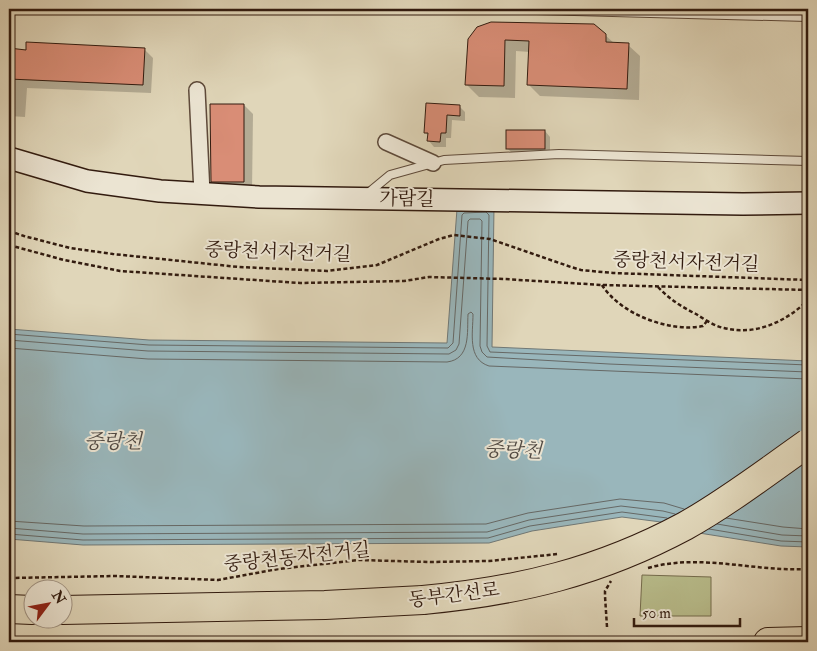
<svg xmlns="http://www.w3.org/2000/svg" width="817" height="651" font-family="'IM FELL Double Pica','Noto Serif KR',serif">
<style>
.green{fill:#b8bc8b;stroke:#756c4d}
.water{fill:#99b6bb;stroke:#707876}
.shadow{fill:#0003}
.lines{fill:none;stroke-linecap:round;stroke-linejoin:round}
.shore{stroke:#666865;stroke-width:1}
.building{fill:#d98d76;stroke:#321b0f}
.lane-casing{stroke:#5e4a3a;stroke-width:10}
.street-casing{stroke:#5e4a3a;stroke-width:18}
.secondary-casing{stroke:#321b0f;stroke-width:24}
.highway-casing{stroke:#321b0f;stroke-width:30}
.path{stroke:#321b0f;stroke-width:2.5;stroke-dasharray:4 2.5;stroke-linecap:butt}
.lane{stroke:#ebe4d2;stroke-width:8}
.street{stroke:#ebe4d2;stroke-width:15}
.secondary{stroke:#ebe4d2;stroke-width:21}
.highway{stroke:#e0d6b9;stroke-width:28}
.highway-bridge-casing{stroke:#321b0f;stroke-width:30;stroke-linecap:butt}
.highway-bridge{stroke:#e0d6b9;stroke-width:28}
.labels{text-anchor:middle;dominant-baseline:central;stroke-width:4;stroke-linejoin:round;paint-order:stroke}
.street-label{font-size:19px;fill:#321b0f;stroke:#ebe4d2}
.water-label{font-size:20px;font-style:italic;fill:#514a43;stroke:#ebe4d2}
</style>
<rect width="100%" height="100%" fill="#e0d6b9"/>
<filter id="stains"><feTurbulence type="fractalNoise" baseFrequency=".004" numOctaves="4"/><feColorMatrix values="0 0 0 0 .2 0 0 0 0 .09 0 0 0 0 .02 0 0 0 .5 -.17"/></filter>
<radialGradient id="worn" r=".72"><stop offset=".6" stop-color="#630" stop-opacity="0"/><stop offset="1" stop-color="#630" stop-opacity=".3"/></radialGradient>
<path class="green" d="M642 575 711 577V616H640Z"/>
<path class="water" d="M494 207 492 347 808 361V547L781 546 699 533 661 522 622 517 532 531 489 543 83 545 9 539V329L149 340 447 343 457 209Z"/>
<g class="shadow">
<path d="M472 35H605L615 44 628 45 640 56 639 100 540 96 528 84 530 52 516 51 515 98 479 97 467 85Z"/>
<path d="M144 49 153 58 151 93 27 88 25 117 9 116V50L27 52Z"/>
<path d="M427 104 460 107 465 112V121L452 120 451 138H446V147H434L429 141V136L425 133Z"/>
<path d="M244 105 253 114 252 191 221 190 212 181Z"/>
<path d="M545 131 550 137V154H513L507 148Z"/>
</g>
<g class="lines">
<g class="shore">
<path d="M9 334 149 345 448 348 453 343 462 215 464 213 486 212 489 215 487 346 490 352 808 365"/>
<path d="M9 340 148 351 449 354 456 350 459 344 468 221 470 219H480L482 221 480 346 482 352 487 357 609 364 808 372"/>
<path d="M9 348 148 359 447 362C471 359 467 332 468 314L471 312 473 314C473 333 467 359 489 366L808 379"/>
<path d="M726 518 783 527 808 529"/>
<path d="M9 521 84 526 486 524 528 513 620 499 664 503 684 509"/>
<path d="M717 524 782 535 808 536"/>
<path d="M9 528 83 534 487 532 529 520 621 506 663 511 675 514"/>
<path d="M709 529 781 541 808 542"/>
<path d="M9 534 83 540 488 538 530 526 622 512 667 518"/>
</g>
</g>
<g class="building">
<path d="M491 22 594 24 606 34V42L629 43 627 89 527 85 529 41 505 40 504 86 465 85 468 39 477 27Z"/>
<path d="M26 42 145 48 143 85 9 79V48L26 50Z"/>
<path d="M426 103 460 105V116L447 115 446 133H441L440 142 427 141 428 133H424Z"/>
<path d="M210 104H244V182H211Z"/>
<rect x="506" y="130" width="39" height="19"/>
</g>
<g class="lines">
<defs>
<g id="lane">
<path d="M495 9 808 17"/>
<path d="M367 194 390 175 444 160 559 154 808 161"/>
</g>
<g id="street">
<path d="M197 90 202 193"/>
<path d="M386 142 433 163"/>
</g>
<path id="secondary" d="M9 158 87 181 160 191 259 197 743 204 808 203"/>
<g id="highway">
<path d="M9 609 32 610"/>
<path d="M62 610 325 605 423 600"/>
<path d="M768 642 808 641"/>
</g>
</defs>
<use href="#lane" class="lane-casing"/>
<use href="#street" class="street-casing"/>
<use href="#secondary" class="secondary-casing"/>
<use href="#highway" class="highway-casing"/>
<g class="path">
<path d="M9 231 24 236 70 248 113 254 239 267 327 271 377 265 439 239 454 235 490 239 571 267 581 270 613 273 808 280"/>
<path d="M9 245 64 260 120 271 300 283 404 281 429 277 504 279 602 285 808 290"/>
<path d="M602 285C620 314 670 333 703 326L707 321"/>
<path d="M658 287C669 299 682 307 696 314 704 319 714 326 724 328 755 336 786 322 808 300"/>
<path d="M648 568C700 553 754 572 808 569"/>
<path d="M9 578 114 576 218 580 278 569 359 560 430 562 489 561 558 554"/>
<path d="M607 627 605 596V591L611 581"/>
</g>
<use href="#lane" class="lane"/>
<use href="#street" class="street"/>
<use href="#secondary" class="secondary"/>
<use href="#highway" class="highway"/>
<defs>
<path id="highway-bridge" d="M423 600C519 591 599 572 685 526 728 502 768 471 808 443"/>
</defs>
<use href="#highway-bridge" class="highway-bridge-casing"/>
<use href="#highway-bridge" class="highway-bridge"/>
</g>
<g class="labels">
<g class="street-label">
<text transform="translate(407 199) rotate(1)">가람길</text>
<text transform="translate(278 252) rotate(2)">중랑천서자전거길</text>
<text transform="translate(686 262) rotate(2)">중랑천서자전거길</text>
<text transform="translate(297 557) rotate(-6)">중랑천동자전거길</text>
<text transform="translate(454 595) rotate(-7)">동부간선로</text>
</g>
<g class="water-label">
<text x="113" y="441">중랑천</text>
<text transform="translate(513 450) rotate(2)">중랑천</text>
</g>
</g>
<rect width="817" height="651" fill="none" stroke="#e0d6b9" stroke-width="30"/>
<rect x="10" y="10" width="797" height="631" fill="none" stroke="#321b0f" stroke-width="2.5"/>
<rect x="15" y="15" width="787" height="621" fill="none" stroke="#321b0f"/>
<g transform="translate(48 604) rotate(58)"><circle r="24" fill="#ebe4d2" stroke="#a19484"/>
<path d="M0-4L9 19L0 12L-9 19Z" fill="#8f2418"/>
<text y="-8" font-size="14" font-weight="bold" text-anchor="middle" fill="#321b0f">N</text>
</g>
<path d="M634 618v8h106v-8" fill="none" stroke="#321b0f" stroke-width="2.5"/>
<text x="642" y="618" font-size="15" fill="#321b0f" stroke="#ebe4d2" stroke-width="4" paint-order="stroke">50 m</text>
<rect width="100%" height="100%" filter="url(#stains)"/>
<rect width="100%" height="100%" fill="url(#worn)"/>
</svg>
